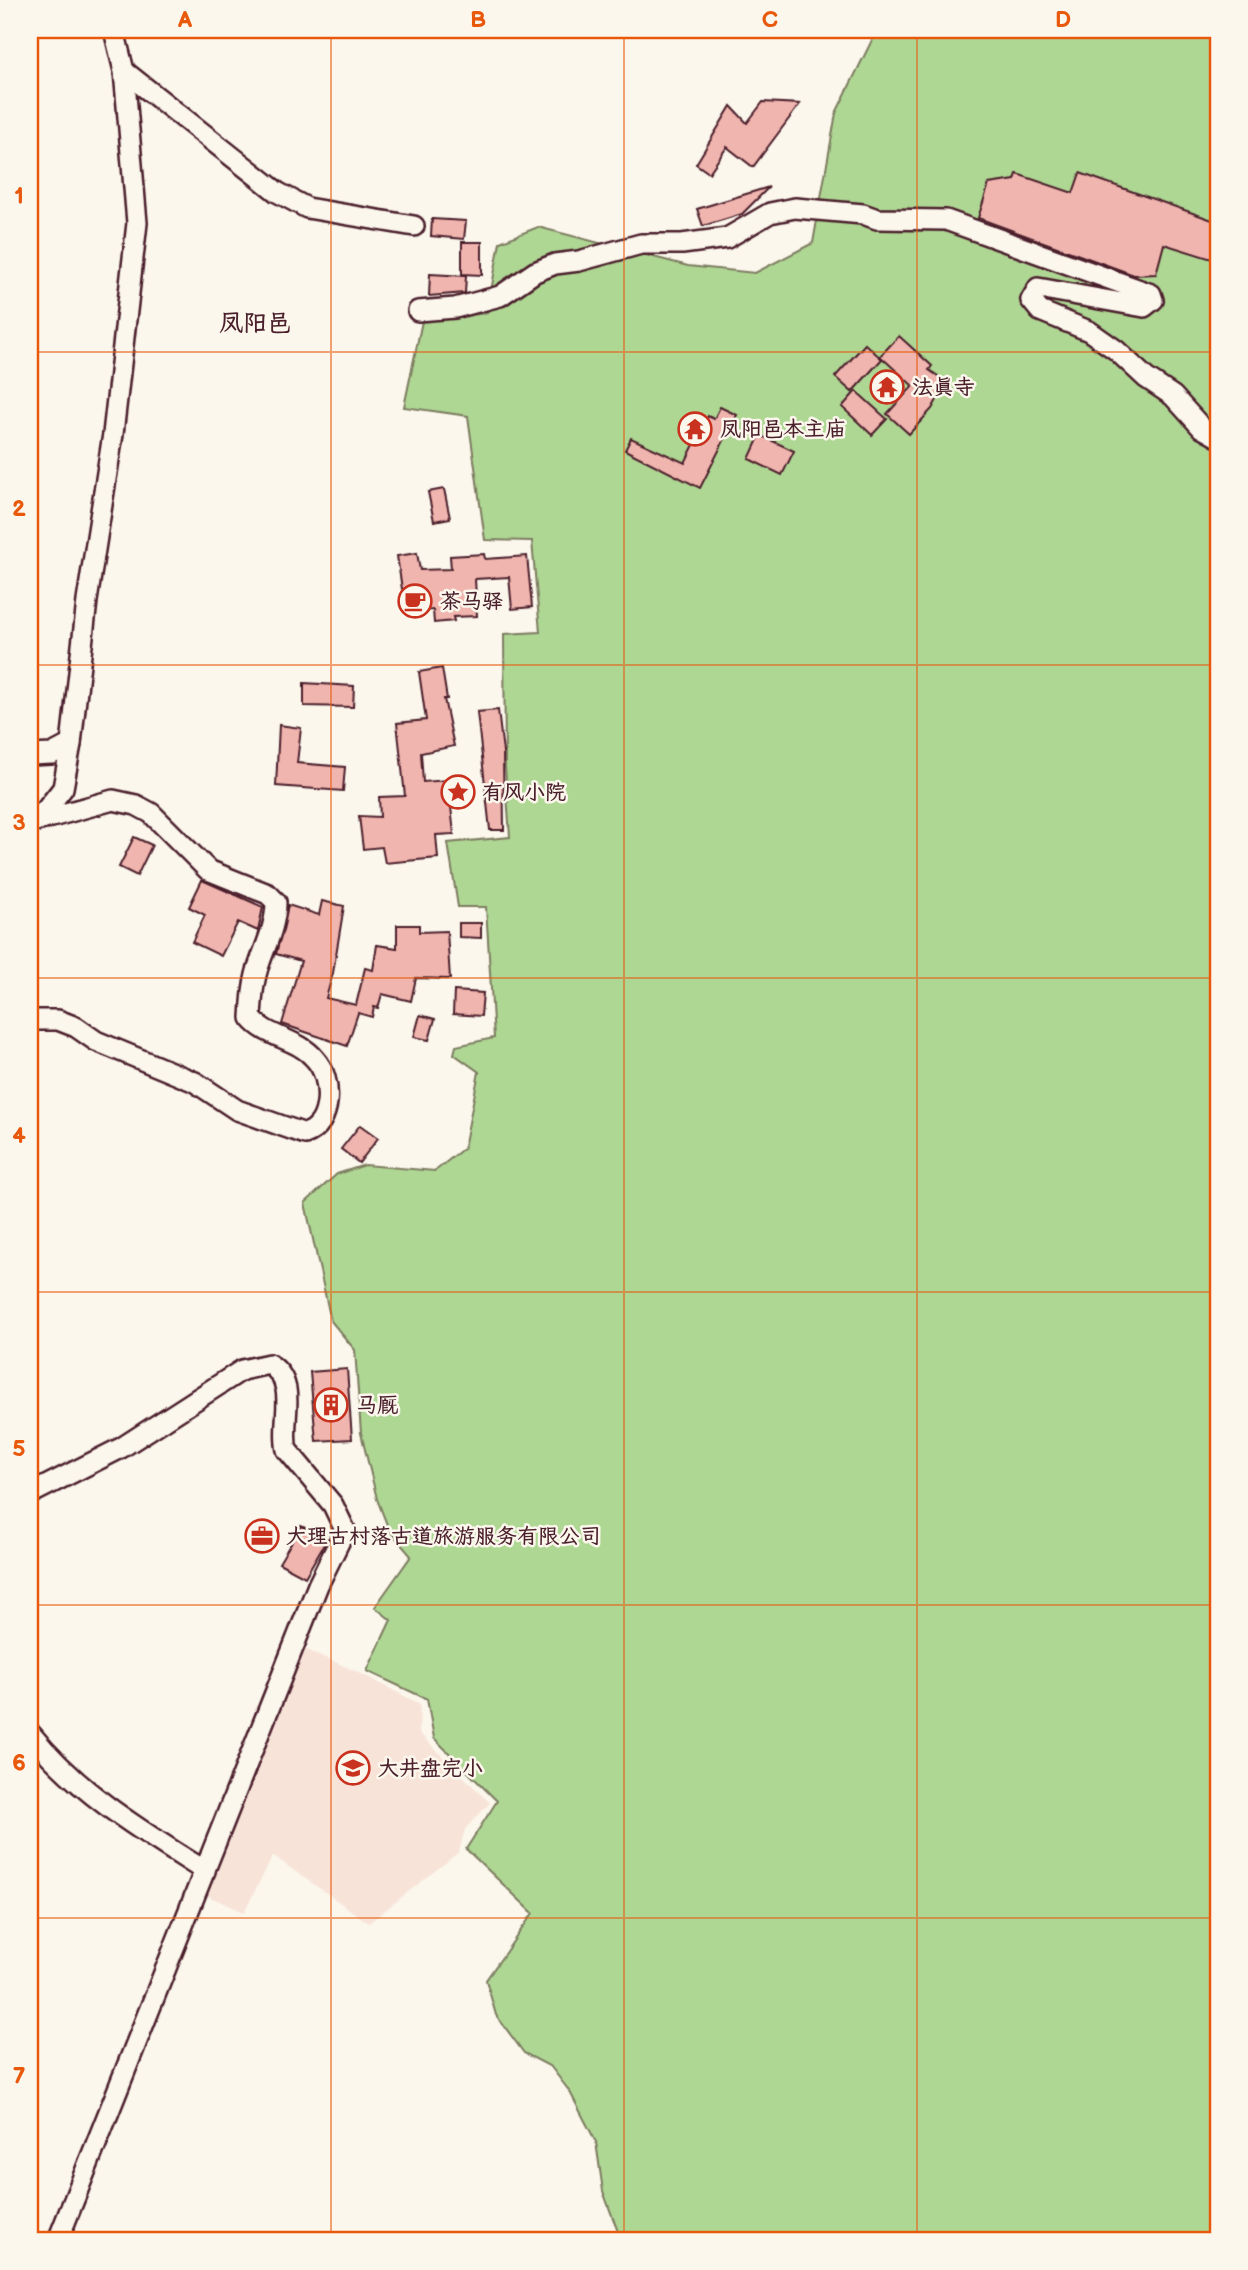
<svg xmlns="http://www.w3.org/2000/svg" width="1248" height="2270" font-family="'Balsamiq Sans','LXGW WenKai TC',sans-serif">
<style>
.built{fill:#f8e3d9}
.green{fill:#afd794;stroke:#7c7b60;stroke-width:2}
.building{fill:#f0b5ae;stroke:#4a1f2b;stroke-width:2}
.lines{fill:none;stroke-linecap:round;stroke-linejoin:round}
.minor-casing{stroke:#4a1f2b;stroke-width:24}
.minor{stroke:#fbf7ec;stroke-width:19}
.grid{fill:none;stroke:#e8590c;stroke-width:2;stroke-opacity:0.55}
.labels{text-anchor:middle;dominant-baseline:central;stroke-width:5;stroke-linejoin:round;paint-order:stroke}
.poi-label{font-size:21px;font-weight:bold;fill:#4a1f2b;stroke:#fbf7ec;text-anchor:start}
.quarter-label{font-size:24px;font-weight:bold;fill:#4a1f2b;stroke:#fbf7ec}
.neatline{fill:none;stroke:#e8590c;stroke-width:2.5}
.grid-label{font-size:23px;text-anchor:middle;font-weight:bold;fill:#e8590c}
</style>
<rect width="100%" height="100%" fill="#fbf7ec"/>
<filter id="ink" filterUnits="userSpaceOnUse"><feTurbulence type="fractalNoise" baseFrequency=".0143" numOctaves="2"/><feDisplacementMap in="SourceGraphic" scale="14" xChannelSelector="R" yChannelSelector="G"/><feConvolveMatrix kernelMatrix="1 2 1 2 8 2 1 2 1" color-interpolation-filters="sRGB"/></filter>
<g filter="url(#ink)">
<path class="built" d="M300 1647 358 1672 420 1704 419 1733 490 1803 465 1829 459 1852 369 1923 273 1856 244 1912 201 1893Z"/>
<path class="green" d="M877 30H1218V2240H621L603 2191 596 2142 570 2092 551 2067 524 2053 496 2015 486 1980 533 1913 466 1849 497 1801 434 1738 427 1699 367 1671 391 1620 375 1607 411 1556 389 1530 377 1499 361 1433 355 1350 331 1321 305 1203 337 1174 365 1165 435 1171 464 1148 479 1072 454 1054 456 1046 494 1038 486 907H458L448 843 510 837 505 767 504 634 540 632 532 541 485 540 468 416 404 407 422 321 487 313 500 242 538 227 688 266 755 273 813 243 836 113Z"/>
<g class="building">
<path d="M763 102 800 104 753 167 727 147 709 173 696 164 731 106 747 123Z"/>
<path d="M1080 173 1218 222V261L1164 244 1156 274 1134 275 978 218 989 184 1015 180 1017 174 1073 193Z"/>
<path d="M769 187 742 214 703 226 697 209Z"/>
<path d="M432 219 466 221 464 239 431 236Z"/>
<path d="M462 242H482V275L462 274Z"/>
<path d="M430 274 466 276 465 293 429 296Z"/>
<path d="M899 336 932 366 929 370 947 382 932 409 909 434 887 414 913 386 880 356Z"/>
<path d="M865 344 882 359 852 392 835 377Z"/>
<path d="M856 391 887 419 872 435 842 407Z"/>
<path d="M720 407 737 415 700 488 625 450 631 438 685 463 708 416 714 419Z"/>
<path d="M760 435 794 451 782 475 749 459Z"/>
<path d="M444 489 450 518 434 521 428 492Z"/>
<path d="M417 553 420 570 451 569 450 556 484 554 485 559 527 556 532 607 512 609 509 577 475 579 477 616 453 617 454 621 434 623 433 610 408 612 407 589H402L397 556Z"/>
<path d="M442 668 447 699H444L454 746 421 753 423 782 448 780 454 834 436 835 438 858 385 863 382 847 363 849 359 816 380 817 379 797 405 796 397 723 426 720 419 672Z"/>
<path d="M304 683 354 686 353 707 304 706Z"/>
<path d="M498 710 503 752 504 830H490L477 712Z"/>
<path d="M279 725 301 728 297 763 345 767 343 791 276 786Z"/>
<path d="M134 837 152 845 137 876 119 867Z"/>
<path d="M202 880 263 907 258 931 238 922 221 956 192 942 205 915 189 907Z"/>
<path d="M322 901 344 906 333 973 326 998 356 1005 365 968 373 970 377 945 397 948V925H419V932L447 931 450 979 416 978 411 1001 382 994 378 1008 374 1007 372 1017 358 1013 347 1046 282 1024 301 961 276 954 288 905 319 915Z"/>
<path d="M459 923H481V938L459 937Z"/>
<path d="M454 991 483 993 481 1016 453 1014Z"/>
<path d="M420 1015 435 1019 429 1040 414 1037Z"/>
<path d="M360 1125 378 1138 359 1163 341 1149Z"/>
<path d="M347 1369 352 1439 316 1441 310 1372Z"/>
<path d="M301 1526 327 1539 305 1577 279 1563Z"/>
</g>
<g class="lines">
<defs>
<g id="minor">
<path d="M124 71 277 192 307 208 414 226"/>
<path d="M418 311 455 308 500 296 535 272 555 264 579 261 641 244H682L727 238 770 213 795 208 863 214 877 219 946 220 1151 294 1153 300 1144 307 1038 288 1031 300 1040 311 1089 331 1116 350 1146 378 1173 396 1202 428 1218 437"/>
<path d="M30 755 52 754 71 744"/>
<path d="M31 819 45 811 63 788 71 744 87 601 113 434 137 223 124 71 114 30"/>
<path d="M30 823 113 800 136 805 151 813 208 870 268 894 276 902C276 924 267 942 260 962 253 980 252 1000 251 1018 267 1038 298 1038 315 1059 333 1078 333 1125 305 1134L237 1110 195 1082 96 1041 76 1027 58 1020H30"/>
<path d="M30 1494 121 1448 242 1370 269 1364C300 1383 280 1422 287 1450L333 1505 345 1530 318 1585 58 2240"/>
<path d="M30 1733C78 1793 140 1830 205 1871"/>
</g>
</defs>
<use href="#minor" class="minor-casing"/>
<use href="#minor" class="minor"/>
</g>
</g>
<path class="grid" d="M331 30V2240M624 30V2240M917 30V2240M30 352H1218M30 665H1218M30 978H1218M30 1292H1218M30 1605H1218M30 1918H1218"/>
<defs>
<symbol id="temple-ring" viewBox="-11 -11 22 22"><circle r="9.5" fill="#fbf7ec" stroke="#c8321e" stroke-width="1.5"/><path d="M0-6L5-2H3V0L6.5 2.5H4V6H1.5V3h-3V6H-4V2.5H-6.5L-3 0V-2H-5Z" fill="#c8321e"/></symbol>
<symbol id="cafe-ring" viewBox="-11 -11 22 22"><circle r="9.5" fill="#fbf7ec" stroke="#c8321e" stroke-width="1.5"/><path d="M-5.5-4.5H6V0H3Q3 3.5 0 3.5H-2.5Q-5.5 3.5-5.5 0ZM3-3.2v2h1.7v-2ZM-6 4.5H4V6H-6Z" fill="#c8321e"/></symbol>
<symbol id="sight-ring" viewBox="-11 -11 22 22"><circle r="9.5" fill="#fbf7ec" stroke="#c8321e" stroke-width="1.5"/><path d="M0-6L1.8-2.2L6-1.7L2.9 1.2L3.7 5.4L0 3.3L-3.7 5.4L-2.9 1.2L-6-1.7L-1.8-2.2Z" fill="#c8321e"/></symbol>
<symbol id="building-ring" viewBox="-11 -11 22 22"><circle r="9.5" fill="#fbf7ec" stroke="#c8321e" stroke-width="1.5"/><path d="M-4-6H4V6H1V3H-1V6H-4ZM-2.5-4.3h1.7v1.8h-1.7ZM.8-4.3h1.7v1.8H.8ZM-2.5-1h1.7V.8h-1.7ZM.8-1h1.7V.8H.8Z" fill="#c8321e"/></symbol>
<symbol id="office-ring" viewBox="-11 -11 22 22"><circle r="9.5" fill="#fbf7ec" stroke="#c8321e" stroke-width="1.5"/><path d="M-6-3h4V-5.5h4V-3h4V5H-6ZM-1-4.5V-3h2v-1.5ZM-6 0V1H6V0Z" fill="#c8321e"/></symbol>
<symbol id="school-ring" viewBox="-11 -11 22 22"><circle r="9.5" fill="#fbf7ec" stroke="#c8321e" stroke-width="1.5"/><path d="M0-5L7-2L0 1L-7-2ZM-4 1L0 2.5L4 1V4Q0 6-4 4Z" fill="#c8321e"/></symbol>
</defs>
<g fill-rule="evenodd">
<use href="#temple-ring" x="868" y="368" width="38" height="38"/>
<use href="#temple-ring" x="676" y="410" width="38" height="38"/>
<use href="#cafe-ring" x="396" y="582" width="38" height="38"/>
<use href="#sight-ring" x="439" y="773" width="38" height="38"/>
<use href="#building-ring" x="312" y="1386" width="38" height="38"/>
<use href="#office-ring" x="243" y="1517" width="38" height="38"/>
<use href="#school-ring" x="334" y="1749" width="38" height="38"/>
</g>
<g class="labels">
<g class="poi-label">
<text x="912" y="387">法真寺</text>
<text x="720" y="429">凤阳邑本主庙</text>
<text x="440" y="601">茶马驿</text>
<text x="482" y="792">有风小院</text>
<text x="356" y="1405">马厩</text>
<text x="286" y="1536">大理古村落古道旅游服务有限公司</text>
<text x="378" y="1768">大井盘完小</text>
</g>
<g class="quarter-label">
<text x="255" y="323">凤阳邑</text>
</g>
</g>
<rect width="1248" height="2270" fill="none" stroke="#fbf7ec" stroke-width="77"/>
<rect x="38" y="38" width="1172" height="2194" class="neatline"/>
<g class="grid-label">
<text x="185" y="27">A</text>
<text x="478" y="27">B</text>
<text x="770" y="27">C</text>
<text x="1063" y="27">D</text>
<text x="19" y="203">1</text>
<text x="19" y="516">2</text>
<text x="19" y="830">3</text>
<text x="19" y="1143">4</text>
<text x="19" y="1456">5</text>
<text x="19" y="1770">6</text>
<text x="19" y="2083">7</text>
</g>
</svg>
